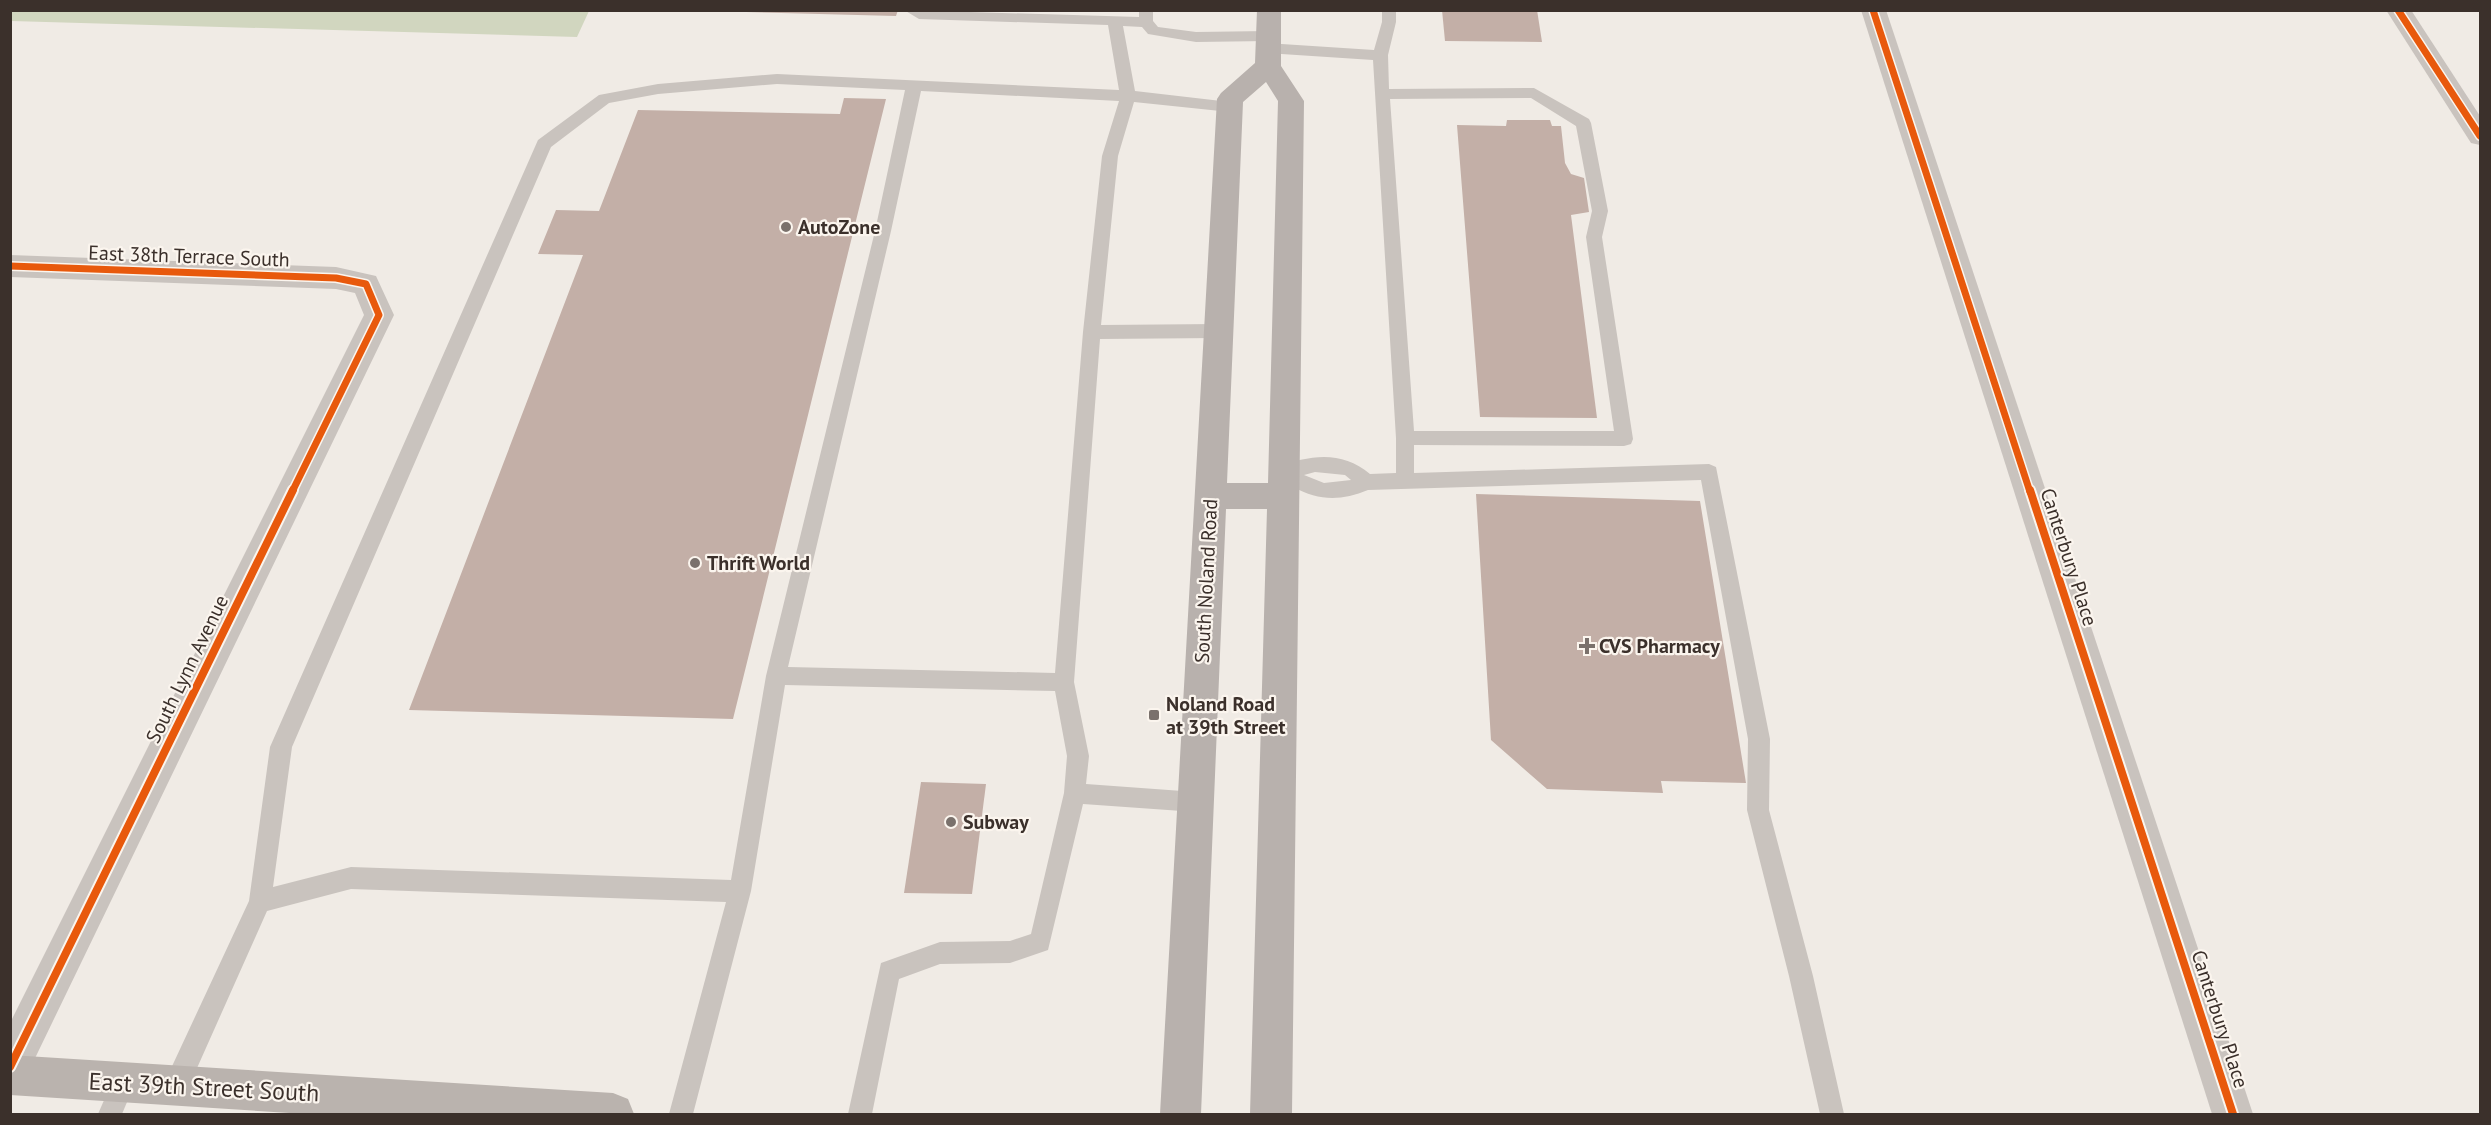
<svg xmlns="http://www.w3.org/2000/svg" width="2491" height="1125" font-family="'PT Sans',sans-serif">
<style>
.green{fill:#d1d6bf}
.building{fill:#c3afa7}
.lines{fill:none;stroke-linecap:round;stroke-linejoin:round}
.service{fill:#c9c3be;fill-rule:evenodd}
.minor{fill:#c9c3be;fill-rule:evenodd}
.secondary{fill:#bab3ae;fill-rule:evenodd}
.primary{fill:#b8b1ad;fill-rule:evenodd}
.cycleway-far1-casing{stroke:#fbf5ee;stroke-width:10}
.cycleway-casing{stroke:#fbf5ee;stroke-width:12}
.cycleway-far1{stroke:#e8590c;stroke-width:7}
.cycleway{stroke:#e8590c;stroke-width:8}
.poi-dot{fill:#7a716c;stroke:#fbf5ee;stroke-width:2}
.labels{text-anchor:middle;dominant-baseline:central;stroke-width:4.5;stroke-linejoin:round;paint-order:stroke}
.poi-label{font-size:20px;font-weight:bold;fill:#3b302b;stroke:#fbf5ee;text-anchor:start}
.street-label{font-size:20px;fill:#3b302b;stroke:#fbf5ee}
.near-street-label{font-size:24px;fill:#3b302b;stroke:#fbf5ee}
</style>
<rect width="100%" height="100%" fill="#f0ebe5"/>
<path class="green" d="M11 10H589V11L577 37 11 21Z"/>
<g class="building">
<path d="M746 10H898L896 16 746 12Z"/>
<path d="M1442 10H1537L1542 42 1445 41Z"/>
<path d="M844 98 886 99 733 719 409 710 583 255 538 254 556 210 599 211 638 110 840 114Z"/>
<path d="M1507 120H1550L1552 126H1561L1565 163 1571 174 1584 178 1589 212 1571 215 1597 418 1480 417 1457 125 1506 126Z"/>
<path d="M1476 494 1700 501 1746 783 1661 781 1663 793 1547 789 1491 740Z"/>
<path d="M921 782 986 784 972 894 904 893Z"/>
</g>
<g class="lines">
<g class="service">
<path d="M904 10 1139 17V10H1153V21L1158 27 1196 32 1268 31 1275 36 1268 41 1196 42 1148 34 1142 27 1123 26 1135 91 1230 102 1235 103 1238 107 1235 111 1230 112 1134 102 1118 156 1101 325 1218 324 1224 326 1227 331 1224 336 1218 338 1100 339 1074 682 1089 756 1086 784 1196 792 1204 795 1207 802 1204 809 1196 812 1083 804 1048 950 1010 963 940 964 899 979 872 1114H848L881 963 940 942 1010 941 1031 934 1064 793 1067 756 1055 691 785 685 751 891 693 1114H669L726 902 351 889 267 911 185 1095 176 1098 167 1095 164 1086 167 1077 249 901 270 747 538 140 599 95 658 84 777 74 1119 90 1108 25 919 19ZM777 84 905 90 875 231 766 676 731 880 351 867 273 887 292 747 551 147 609 103 658 94ZM921 91 1119 101 1102 156 1083 332 1055 673 788 667 891 231Z"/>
<path d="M1382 10H1396V22L1388 55 1389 89 1534 88 1589 119 1591 123 1608 211 1602 237 1633 439 1631 444 1624 446 1414 445V473L1709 464 1716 467 1770 739 1769 810 1813 976 1844 1114H1820L1789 976 1747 810 1748 739 1701 480 1368 490C1341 501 1319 501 1293 487 1286 483 1278 480 1275 472L1277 467C1310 455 1342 450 1370 474L1396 473V438L1373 60 1268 53 1260 48 1268 43 1374 50 1382 22ZM1531 98 1576 126 1592 211 1586 237 1614 431H1414L1390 99ZM1315 472 1345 475 1351 480 1324 483 1304 475Z"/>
<path d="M123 1071 131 1075 135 1083 122 1114H98L115 1075Z"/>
</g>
<g class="minor">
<path d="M1861 10H1886L2253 1114H2212Z"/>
<path d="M2386 10H2411L2480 116V145L2471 143Z"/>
<path d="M10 255 336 267 376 276 394 315 24 1081 10 1087V1023L364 315 355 293 336 289 10 277Z"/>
</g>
<path class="secondary" d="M10 1055 613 1093 628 1099 634 1114H305L10 1095Z"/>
<path class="primary" d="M1257 10H1281V66L1304 101 1292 1114H1250L1267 509H1226L1201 1114H1160L1217 99 1221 93 1255 63ZM1266 82 1278 101 1268 483H1227L1243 102Z"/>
<defs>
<g id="cycleway-far1">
<path d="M1873 10 2030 492"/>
<path d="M2398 10 2480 136"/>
<path d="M10 266 336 278 366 284 379 315 292 492"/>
</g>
<g id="cycleway">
<path d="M2030 490 2233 1114"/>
<path d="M10 1067 293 490"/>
</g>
</defs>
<use href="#cycleway-far1" class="cycleway-far1-casing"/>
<use href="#cycleway" class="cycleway-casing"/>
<use href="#cycleway-far1" class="cycleway-far1"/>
<use href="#cycleway" class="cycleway"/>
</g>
<g class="poi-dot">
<circle cx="786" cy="227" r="6"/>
<circle cx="695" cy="563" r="6"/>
<path d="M1584 637h6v6h6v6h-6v6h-6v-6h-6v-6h6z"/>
<rect x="1148" y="709" width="12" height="12" rx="3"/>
<circle cx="951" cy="822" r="6"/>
</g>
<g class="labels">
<g class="poi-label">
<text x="798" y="227">AutoZone</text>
<text x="707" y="563">Thrift World</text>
<text x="1599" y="646">CVS Pharmacy</text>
<text x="1166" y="704">Noland Road<tspan x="1166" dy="23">at 39th Street</tspan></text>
<text x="963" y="822">Subway</text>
</g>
<g class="street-label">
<text transform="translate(189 256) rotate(2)">East 38th Terrace South</text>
<text transform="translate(2069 557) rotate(72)">Canterbury Place</text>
<text transform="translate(1206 581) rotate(-87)">South Noland Road</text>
<text transform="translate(187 669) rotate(-64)">South Lynn Avenue</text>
<text transform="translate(2220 1019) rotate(72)">Canterbury Place</text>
</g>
<g class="near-street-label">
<text transform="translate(204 1087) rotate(3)">East 39th Street South</text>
</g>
</g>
<rect width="2491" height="1125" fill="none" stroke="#3b302b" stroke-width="24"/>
</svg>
